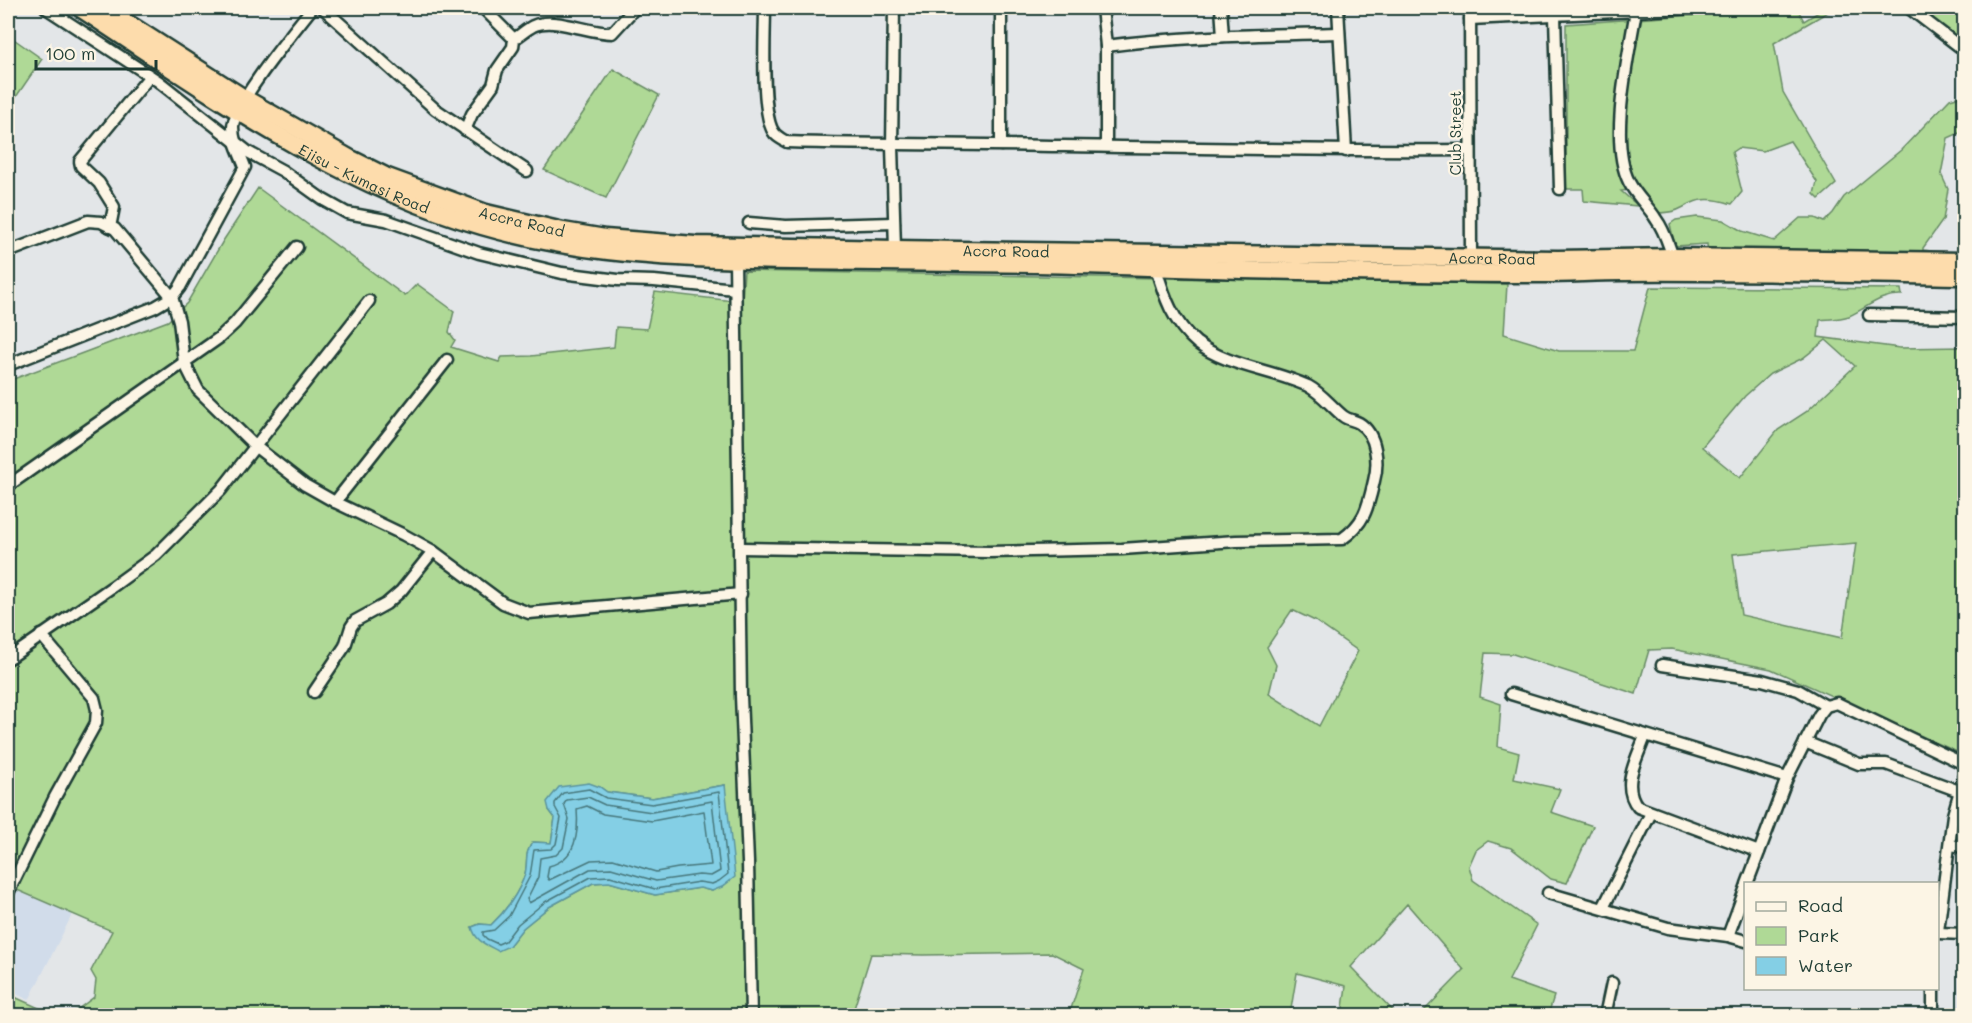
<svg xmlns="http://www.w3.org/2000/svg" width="1972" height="1023" font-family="Mali,sans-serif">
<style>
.built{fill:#d1dcea}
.green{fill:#afd996;stroke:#678b65;stroke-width:1.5;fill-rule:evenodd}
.water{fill:#84cfe5;stroke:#5c959e;stroke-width:1.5}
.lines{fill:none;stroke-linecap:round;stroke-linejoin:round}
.shore{stroke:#47777b;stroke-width:1.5}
.minor-casing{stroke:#1f3d34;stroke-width:15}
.highway-casing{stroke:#1f3d34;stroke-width:21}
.minor{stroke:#fcf5e5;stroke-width:10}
.highway{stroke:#fddcac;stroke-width:16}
.labels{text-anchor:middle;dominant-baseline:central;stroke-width:4.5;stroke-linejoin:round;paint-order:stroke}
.street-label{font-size:15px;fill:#1f3d34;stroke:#fcf5e5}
</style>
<rect width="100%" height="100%" fill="#e3e6e8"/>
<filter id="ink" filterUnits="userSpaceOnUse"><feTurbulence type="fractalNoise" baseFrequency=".0167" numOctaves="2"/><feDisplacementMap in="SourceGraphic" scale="12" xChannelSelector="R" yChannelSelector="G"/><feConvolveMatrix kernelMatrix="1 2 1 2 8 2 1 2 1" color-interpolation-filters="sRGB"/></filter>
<g filter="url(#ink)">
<path class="built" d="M8 883 74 911 29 1000 8 990Z"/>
<g class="green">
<path d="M1782 8H1797L1804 21 1825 8H1835L1774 43 1783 92 1836 184 1819 199 1814 194 1817 182 1790 141 1763 151 1738 148 1732 152 1742 192 1732 204C1720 200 1704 197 1692 203 1676 210 1679 212 1659 213L1639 189 1621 191 1638 206 1584 201 1583 189H1566V24L1762 10 1764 13Z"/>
<path d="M1916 8H1964V47Z"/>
<path d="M8 35 42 59 16 97 8 92Z"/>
<path d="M613 69 659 95 606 198 544 170Z"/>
<path d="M1964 95V131L1948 138 1941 174 1948 189 1943 220 1923 248V250L1931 251 1930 258 1708 255 1707 244 1675 246 1670 224 1676 220 1697 217 1723 220 1742 231 1774 241 1800 218H1815L1824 222 1833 213 1844 197 1901 150 1950 99Z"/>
<path d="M258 188 405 296 417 284 454 311 449 332 455 340 451 347 499 362 502 357 531 356 614 347 616 327 647 329 655 292 742 302 744 271 1507 284 1504 334 1559 351H1633L1650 287 1901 289 1902 295C1880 294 1867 308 1849 316 1840 319 1829 319 1820 320L1818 337 1900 348 1964 347V755L1771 669 1672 649 1649 650 1636 694 1513 654 1485 653 1480 697 1501 704 1498 747 1519 753 1514 779 1560 789 1551 812 1593 826 1567 883 1551 879 1511 848 1488 841 1476 850 1469 866 1473 880 1537 925 1509 980 1554 996 1548 1015H1518L1508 1013 1507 1016 1420 1015 1464 970 1407 904 1351 967 1397 1015H1342L1346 986 1297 973 1290 1015H1069L1084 969 1052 953 923 955 871 954 852 1015H8V994L52 1014 70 1015 94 997 96 980 91 971 112 931 8 886V381L168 321 187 303 223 241ZM1826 340 1855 366 1806 412 1778 430 1740 478 1702 447 1745 396 1770 374 1803 358ZM1856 543 1842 638 1741 615 1733 554ZM1292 610 1315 621 1358 651 1319 726 1269 694 1276 665 1267 647ZM725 785 712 891 700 888 655 895 609 882 593 883 549 907 523 928 509 946 472 927 479 924 491 925C505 912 519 893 525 874 528 862 524 852 533 842L551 843 555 818 549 810 600 787 607 792 652 798Z"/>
</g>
<path class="water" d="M589 783 600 787 607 792 652 798 725 785 735 877 722 887 712 891 700 888 655 895 609 882 593 883 549 907 523 928 509 946 498 951C487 945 475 941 472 927L480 924 491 925C505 912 519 893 525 874 528 862 524 852 533 842L551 843 555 818 549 810 547 802 559 787Z"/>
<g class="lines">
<g class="shore">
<path d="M589 789 606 798 652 804 719 792 728 874 719 881 712 884 699 882 655 889 610 876 591 877 545 902 518 924 505 941 498 944 487 939 483 935V932L494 930 509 916 530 876 534 850 551 849 556 844 561 818 555 807V803L563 793Z"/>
<path d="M588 797 605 805 652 812 712 801 720 871 711 876 699 875 656 881 611 868 590 869 529 903 527 899 538 877 540 858 556 855 563 848 569 819 564 804 567 800Z"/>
<path d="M587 806 603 814 652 821 704 811 711 865 678 868 656 872 613 859 591 860 549 880 547 877 549 866C576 859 579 834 577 809Z"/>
</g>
<defs>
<g id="minor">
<path d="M46 8 158 81 248 152 283 171 322 199 347 213 386 220 479 253 562 273 618 280 654 281 735 289"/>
<path d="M323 8 435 109 527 171"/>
<path d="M765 8C765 32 760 118 775 134 778 137 783 140 787 142 879 145 972 144 1064 146 1200 148 1335 151 1470 150"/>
<path d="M894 8 892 146 895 249"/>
<path d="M1102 8 1106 46V146"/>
<path d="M1221 8 1223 36"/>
<path d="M1338 8 1346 151"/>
<path d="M1470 8 1471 258"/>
<path d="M1909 8 1964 50"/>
<path d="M1636 10C1629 55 1608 141 1629 182 1636 196 1648 206 1656 219 1665 231 1668 244 1673 257"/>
<path d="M1555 16 1560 189"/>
<path d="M1470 19 1697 8"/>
<path d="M514 39C520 35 527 29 533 26 555 16 587 33 612 33L635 8"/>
<path d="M1106 46C1183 36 1261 35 1339 33"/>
<path d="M465 130 472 114 493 85 497 70 513 47 514 39 483 8"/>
<path d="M1001 145V8"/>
<path d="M749 223 786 226 894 223"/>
<path d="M110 227 114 207 99 183 81 166 80 161 150 76"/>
<path d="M8 252 88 221 101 222 115 229 172 297 179 321 184 362 198 390 256 447 305 485 335 502 404 535 433 551 503 603 529 613 741 594"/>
<path d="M735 260 741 696 748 862 751 1016"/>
<path d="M1869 315 1964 317"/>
<path d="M8 365 155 307 172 297 180 287 245 167C240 153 233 143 233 127 233 104 295 30 312 8"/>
<path d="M12 483 219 338 235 323 297 247"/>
<path d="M335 502 447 360"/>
<path d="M741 548 989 552 1122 549 1236 541 1342 539C1365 523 1368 507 1374 481 1379 463 1377 434 1359 423 1354 420 1348 420 1343 416 1331 406 1321 393 1308 386 1274 370 1226 366 1197 343 1173 323 1164 296 1156 268"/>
<path d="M8 659 112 587 156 555 221 490 369 301"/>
<path d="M1662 665 1762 680 1798 690 1826 706"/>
<path d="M314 692 345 646 351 627 355 621 386 604 401 591 433 551"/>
<path d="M1511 694 1787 778"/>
<path d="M1645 736C1637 759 1620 786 1638 807L1759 852"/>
<path d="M1805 742 1859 764H1886L1959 791"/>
<path d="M1950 845 1964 847"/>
<path d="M1747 884 1787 778 1819 715 1826 706 1837 703 1964 764"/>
<path d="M8 893 55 797 96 723 97 710 94 698 41 635"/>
<path d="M1548 893 1668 928 1728 936 1746 941"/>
<path d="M1603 908 1651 813"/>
<path d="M1938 931 1953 815 1964 777"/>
<path d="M1938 933 1964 934"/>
<path d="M1728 936 1746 887"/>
<path d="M1605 1016 1612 983"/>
<path d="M1933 1016V988"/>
</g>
<g id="highway">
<path id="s1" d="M80 8C208 92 333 183 482 226 585 256 685 259 792 261 873 262 954 263 1036 264 1140 266 1244 271 1349 272 1414 273 1479 274 1544 274 1570 274 1596 272 1622 272 1736 271 1850 274 1964 276"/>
<path id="s2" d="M104 8 244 98 351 159 385 176 486 213 563 231 605 238 695 245 895 249 1558 259 1673 257 1964 261"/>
</g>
</defs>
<use href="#minor" class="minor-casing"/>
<use href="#highway" class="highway-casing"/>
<use href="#minor" class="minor"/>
<use href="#highway" class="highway"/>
</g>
</g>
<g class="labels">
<g class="street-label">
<text transform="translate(1455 133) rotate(-90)">Club Street</text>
<text stroke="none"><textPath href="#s1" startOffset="332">Ejisu - Kumasi Road</textPath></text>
<text stroke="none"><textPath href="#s2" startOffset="472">Accra Road</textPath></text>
<text stroke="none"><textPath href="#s2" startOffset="958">Accra Road</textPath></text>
<text stroke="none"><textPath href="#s2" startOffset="1444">Accra Road</textPath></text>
</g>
</g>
<rect width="1972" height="1023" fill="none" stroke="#fcf5e5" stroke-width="30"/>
<rect x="15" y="15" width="1942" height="993" fill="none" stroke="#1f3d34" stroke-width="2" filter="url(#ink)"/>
<rect x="1744" y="882" width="195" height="108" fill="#fcf5e5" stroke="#a4ab9e" stroke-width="1.5"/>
<rect x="1756" y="902" width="30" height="9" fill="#fcf5e5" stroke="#a4ab9e" stroke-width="1.5"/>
<text x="1798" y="912" font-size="18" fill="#1f3d34">Road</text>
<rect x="1756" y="927" width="30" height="18" fill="#afd996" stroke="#a4ab9e" stroke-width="1.5"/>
<text x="1798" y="942" font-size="18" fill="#1f3d34">Park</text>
<rect x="1756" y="957" width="30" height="18" fill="#84cfe5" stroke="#a4ab9e" stroke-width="1.5"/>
<text x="1798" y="972" font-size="18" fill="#1f3d34">Water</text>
<path d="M36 60v9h120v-9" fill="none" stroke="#1f3d34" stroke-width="3"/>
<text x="45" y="60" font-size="18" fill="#1f3d34" stroke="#fcf5e5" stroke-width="4.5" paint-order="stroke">100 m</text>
</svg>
